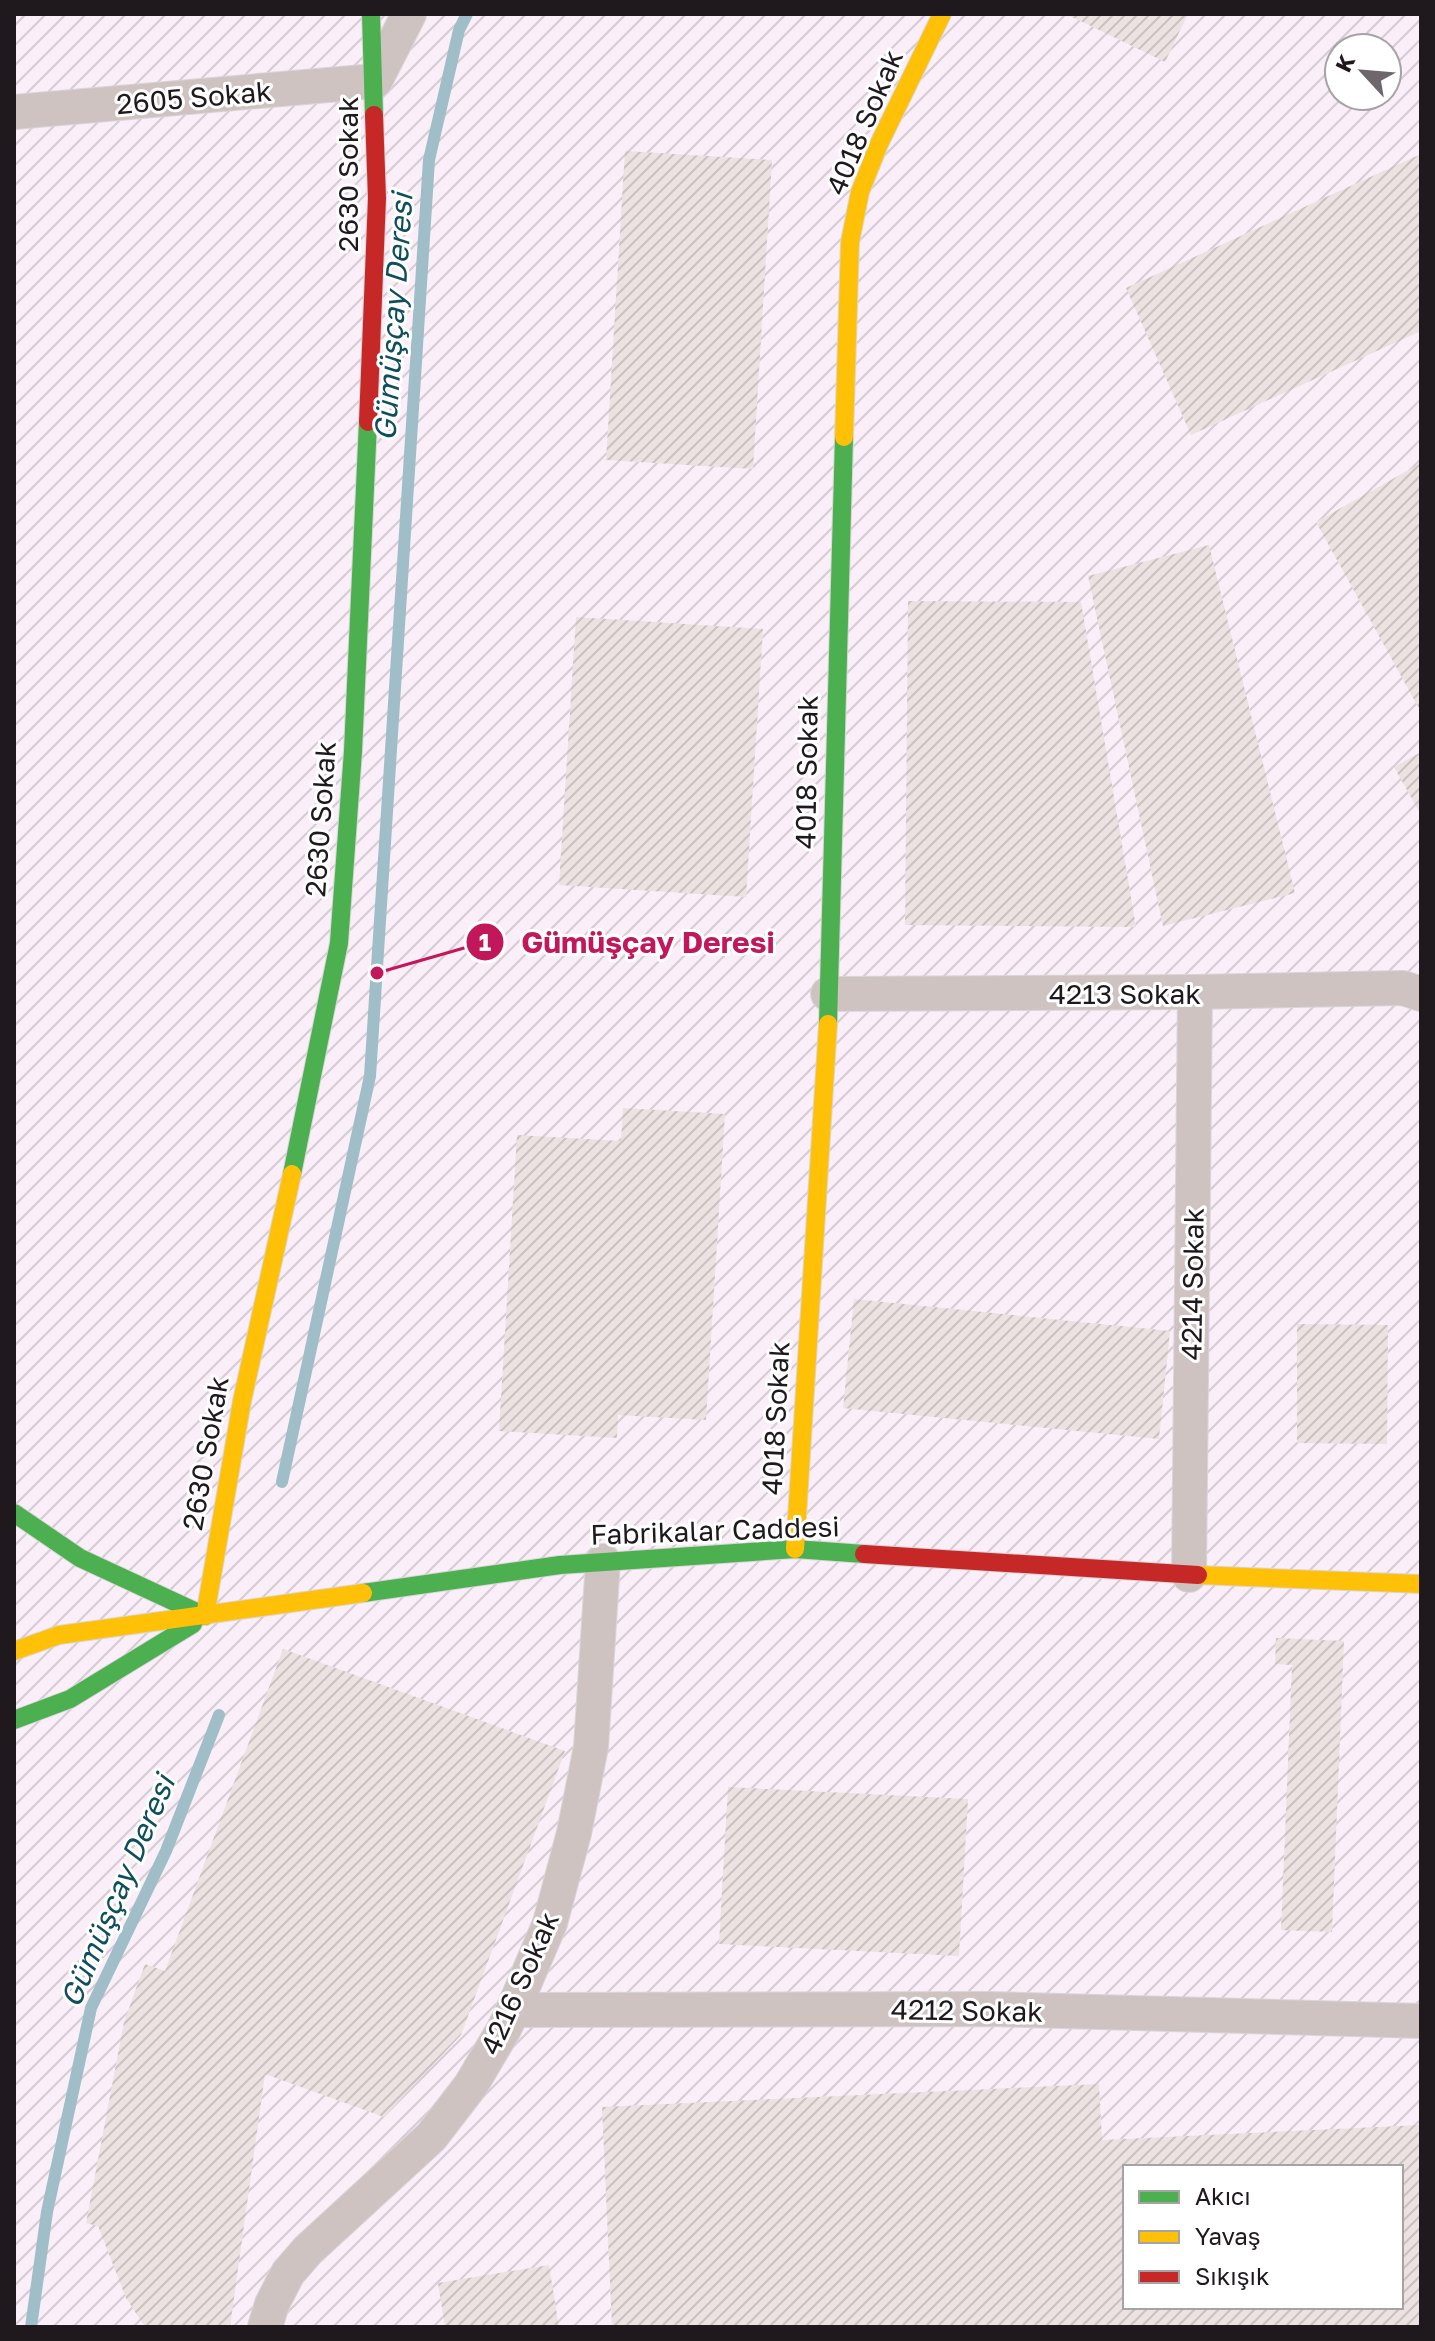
<svg xmlns="http://www.w3.org/2000/svg" width="1435" height="2341" font-family="'Golos Text',sans-serif">
<style>
.industrial{fill:url(#industrial-furrows);fill-rule:evenodd}
.lines{fill:none;stroke-linecap:round;stroke-linejoin:round}
.stream{stroke:#a0bec7;stroke-width:12}
.building{fill:url(#building-hatch);fill-rule:evenodd}
.street-casing{stroke:#d9d6d8;stroke-width:36}
.fast-casing{stroke:#d9d6d8;stroke-width:20}
.slow-casing{stroke:#d9d6d8;stroke-width:20}
.jam-casing{stroke:#d9d6d8;stroke-width:20}
.street{stroke:#cfc3c2;stroke-width:34}
.fast{stroke:#4caf50;stroke-width:18}
.slow{stroke:#ffc107;stroke-width:18}
.jam{stroke:#c62828;stroke-width:18}
.labels{text-anchor:middle;dominant-baseline:central;stroke-width:6;stroke-linejoin:round;paint-order:stroke}
.street-label{font-size:28px;fill:#1f191e;stroke:#fff}
.water-label{font-size:30px;font-style:italic;fill:#0f4e5b;stroke:#fff}
.leader{fill:none;stroke:#c2185b;stroke-width:3}
.callout-dot{fill:#c2185b;stroke:#fff;stroke-width:3}
.mark-label{font-size:24px;text-anchor:middle;font-weight:bold;fill:#fff}
.callout-label{font-size:30px;text-anchor:middle;font-weight:bold;fill:#c2185b;stroke:#fff;stroke-width:6;stroke-linejoin:round;paint-order:stroke}
</style>
<defs>
<pattern id="industrial-furrows" width="10" height="10" patternUnits="userSpaceOnUse" patternTransform="scale(2)"><rect width="10" height="10" fill="#faeef8"/><path d="M-1 1l2-2M0 10L10 0M9 11l2-2" fill="none" stroke="#d6ccd4"/></pattern>
<pattern id="building-hatch" width="6" height="6" patternUnits="userSpaceOnUse" patternTransform="scale(2)"><rect width="6" height="6" fill="#ece2e2"/><path d="M-1 1l2-2M0 6l6-6M5 7l2-2" fill="none" stroke="#cac1c1"/></pattern>
</defs>
<rect width="100%" height="100%" fill="#fef9fd"/>
<path class="industrial" d="M14 14H1421V2327H14ZM1339 48H1387V96H1339ZM1125 2167H1401V2307H1125Z"/>
<g class="lines">
<g class="stream">
<path d="M282 1482 370 1076 429 160 459 30 467 14"/>
<path d="M31 2327 47 2212 91 2008 166 1851 219 1715"/>
</g>
</g>
<g class="building">
<path d="M1066 14H1188L1165 62Z"/>
<path d="M625 151 772 160 753 469 606 460Z"/>
<path d="M1421 154V331L1191 435 1126 288Z"/>
<path d="M1421 463V712L1316 522Z"/>
<path d="M1209 545 1295 893 1163 926 1088 576Z"/>
<path d="M908 601 1081 602 1136 927 905 925Z"/>
<path d="M576 617 763 629 746 897 559 885Z"/>
<path d="M1421 752V815L1394 767Z"/>
<path d="M623 1108 725 1114 706 1420 618 1415 617 1438 499 1431 517 1135 621 1141Z"/>
<path d="M854 1299 1170 1331 1159 1439 843 1408Z"/>
<path d="M1297 1324 1388 1325 1387 1444 1297 1443Z"/>
<path d="M1276 1638 1344 1641 1332 1932 1281 1930 1292 1665 1275 1664Z"/>
<path d="M283 1649 565 1751 461 2035 384 2117 265 2074 230 2327H145L126 2298 98 2226 86 2223 124 2022 145 1964 165 1971Z"/>
<path d="M728 1787 968 1799 959 1956 719 1944Z"/>
<path d="M1099 2084 1102 2140 1421 2125V2327H612L602 2107ZM1125 2167H1401V2307H1125Z"/>
<path d="M549 2265 559 2327H445L438 2283Z"/>
</g>
<g class="lines">
<defs>
<g id="street">
<path d="M14 112 375 81 409 14"/>
<path d="M828 994 1195 992 1403 988 1421 994"/>
<path d="M1189 1575 1195 992"/>
<path d="M513 2010 989 2009 1421 2021"/>
<path d="M265 2327 272 2304 288 2273 308 2250 431 2137 471 2085 504 2029 513 2010 550 1923 574 1833 591 1747 603 1561"/>
</g>
<g id="fast">
<path d="M371 14 374 115"/>
<path d="M828 1024 844 437"/>
<path d="M292 1174 339 943 353 751 368 422"/>
<path d="M14 1513 80 1558 205 1616"/>
<path d="M363 1593 560 1565 795 1549 864 1554"/>
<path d="M14 1720 70 1699 193 1624"/>
</g>
<g id="slow">
<path d="M844 437 850 242 860 192 879 144 942 14"/>
<path d="M795 1549 828 1024"/>
<path d="M1198 1575 1421 1584"/>
<path d="M205 1616 242 1401 292 1174"/>
<path d="M14 1651 59 1635 363 1593"/>
</g>
<g id="jam">
<path d="M368 422 377 198 374 115"/>
<path d="M864 1554 1198 1575"/>
</g>
</defs>
<use href="#street" class="street-casing"/>
<use href="#fast" class="fast-casing"/>
<use href="#slow" class="slow-casing"/>
<use href="#jam" class="jam-casing"/>
<use href="#street" class="street"/>
<use href="#fast" class="fast"/>
<use href="#slow" class="slow"/>
<use href="#jam" class="jam"/>
</g>
<g class="labels">
<g class="street-label">
<text transform="translate(194 97) rotate(-5)">2605 Sokak</text>
<text transform="translate(864 122) rotate(-67)">4018 Sokak</text>
<text transform="translate(347 174) rotate(-90)">2630 Sokak</text>
<text transform="translate(806 772) rotate(-89)">4018 Sokak</text>
<text transform="translate(320 819) rotate(-86)">2630 Sokak</text>
<text x="1125" y="993">4213 Sokak</text>
<text transform="translate(1192 1284) rotate(-89)">4214 Sokak</text>
<text transform="translate(775 1418) rotate(-87)">4018 Sokak</text>
<text transform="translate(205 1453) rotate(-80)">2630 Sokak</text>
<text transform="translate(715 1530) rotate(-2)">Fabrikalar Caddesi</text>
<text transform="translate(519 1983) rotate(-66)">4216 Sokak</text>
<text transform="translate(967 2010) rotate(1)">4212 Sokak</text>
</g>
<g class="water-label">
<text transform="translate(393 317) rotate(-86)">Gümüşçay Deresi</text>
<text transform="translate(117 1891) rotate(-67)">Gümüşçay Deresi</text>
</g>
</g>
<path class="leader" d="M377 973L485 942"/>
<g class="callout-dot">
<circle cx="377" cy="973" r="8"/>
<circle cx="485" cy="942" r="20"/>
</g>
<g class="mark-label">
<text x="485" y="951">1</text>
</g>
<g class="callout-label">
<text x="648" y="953">Gümüşçay Deresi</text>
</g>
<rect width="1435" height="2341" fill="none" stroke="#1f191e" stroke-width="32"/>
<rect x="1123" y="2165" width="280" height="144" fill="#ffffff" stroke="#a5a3a5" stroke-width="2"/>
<rect x="1139" y="2191" width="40" height="12" fill="#4caf50" stroke="#a5a3a5" stroke-width="2"/>
<text x="1195" y="2205" font-size="24" fill="#1f191e">Akıcı</text>
<rect x="1139" y="2231" width="40" height="12" fill="#ffc107" stroke="#a5a3a5" stroke-width="2"/>
<text x="1195" y="2245" font-size="24" fill="#1f191e">Yavaş</text>
<rect x="1139" y="2271" width="40" height="12" fill="#c62828" stroke="#a5a3a5" stroke-width="2"/>
<text x="1195" y="2285" font-size="24" fill="#1f191e">Sıkışık</text>
<g transform="translate(1363 72) rotate(296)"><circle r="38" fill="#ffffff" stroke="#a5a3a5" stroke-width="2"/>
<path d="M0-6L14 30L0 20L-14 30Z" fill="#6d676c"/>
<text y="-12" font-size="22" font-weight="bold" text-anchor="middle" fill="#1f191e">K</text>
</g>
</svg>
